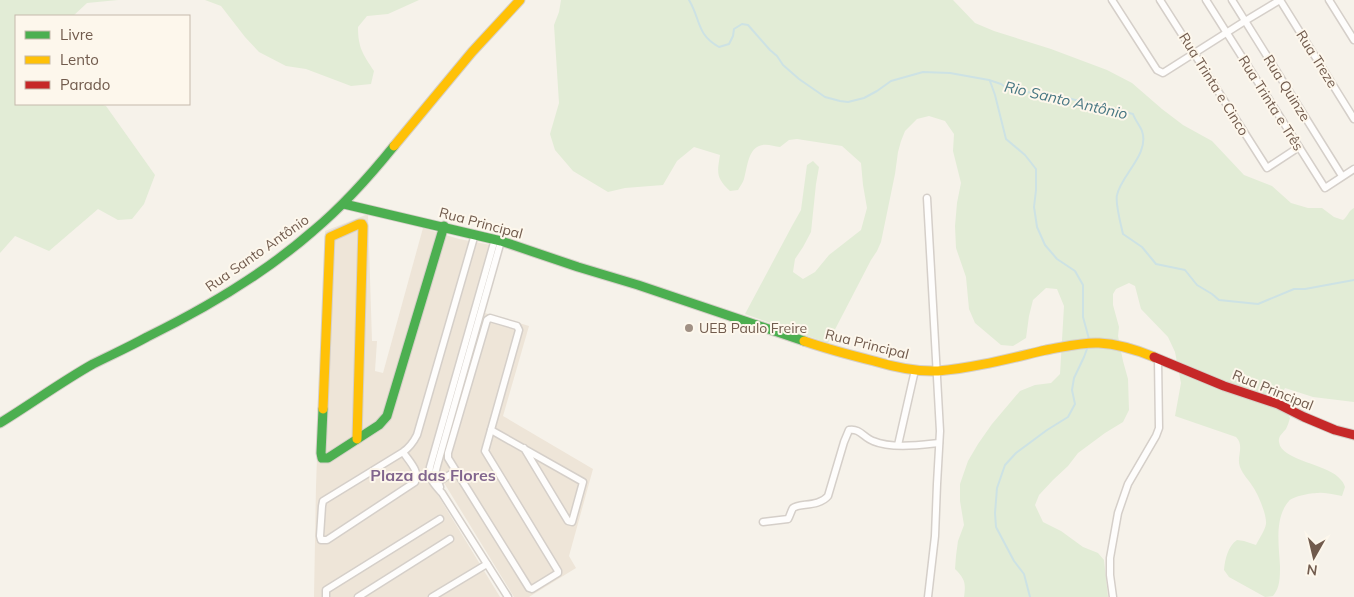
<svg xmlns="http://www.w3.org/2000/svg" width="1354" height="597" font-family="Mulish,sans-serif">
<style>
.residential{fill:#eee5d8}
.green{fill:#e2ecd6}
.lines{fill:none;stroke-linecap:round;stroke-linejoin:round}
.stream{stroke:#cde2e4;stroke-width:2}
.street-casing{stroke:#d5cfc9;stroke-width:9}
.fast-casing{stroke:#d5cfc8;stroke-width:11}
.slow-casing{stroke:#d5cfc8;stroke-width:11}
.jam-casing{stroke:#d5cfc8;stroke-width:11}
.street{stroke:#fefdfc;stroke-width:6}
.fast{stroke:#4caf50;stroke-width:9}
.slow{stroke:#ffc107;stroke-width:9}
.jam{stroke:#c62828;stroke-width:9}
.poi-dot{fill:#a09084;stroke:#fdf7ec;stroke-width:2}
.labels{text-anchor:middle;dominant-baseline:central;stroke-width:4;stroke-linejoin:round;paint-order:stroke}
.street-label{font-size:14px;fill:#715b4d;stroke:#fdf7ec}
.poi-label{font-size:14px;fill:#715b4d;stroke:#fdf7ec;text-anchor:start}
.water-label{font-size:15px;font-style:italic;fill:#487783;stroke:#fdf7ec}
.quarter-label{font-size:16px;font-weight:bold;fill:#81658d;stroke:#fdf7ec}
</style>
<rect width="100%" height="100%" fill="#f6f2ea"/>
<g class="residential">
<path d="M368 214 372 341H377L375 371 383 373 423 228 459 239 491 245 425 474 500 597H314L316 486 325 231Z"/>
<path d="M485 313 529 326 503 416 593 469 569 556 576 568 529 597H514L438 473Z"/>
</g>
<g class="green">
<path d="M0 0H118L87 3 73 16H16V104H99L106 106 155 175 144 204 132 219 118 220 98 209 49 251 15 236 0 253Z"/>
<path d="M205 0H419L388 14 367 16 358 27C358 48 363 54 374 71L371 84 351 86 306 69 286 66 259 52 245 37 221 6Z"/>
<path d="M561 0H953L975 23 994 31 1051 49 1107 70 1132 83 1162 109 1183 125 1212 141 1244 175 1272 186 1291 203 1308 208H1322L1334 217 1343 220C1348 216 1349 210 1354 208V402L1313 397 1285 388 1279 400 1290 418C1289 421 1288 425 1286 429 1283 433 1278 436 1279 442 1281 461 1330 464 1341 480 1343 482 1344 484 1345 487L1342 496C1334 495 1326 492 1318 493 1311 493 1293 496 1289 501 1274 518 1279 546 1280 566 1280 577 1280 588 1273 596L1265 597 1229 577 1224 570C1225 559 1228 546 1237 540L1244 541 1256 545C1259 539 1265 530 1266 524 1267 515 1258 494 1253 487 1249 480 1243 475 1240 467 1236 457 1245 446 1236 437L1175 416 1181 383 1175 352 1168 337 1141 309 1135 286 1129 283 1116 289 1113 294V305L1119 327 1118 336 1123 361 1128 379 1129 410 1123 422 1105 433 1078 453 1068 466 1053 480 1039 495 1035 505 1043 522 1061 531 1083 547 1098 553 1104 560 1108 597H964C966 583 965 579 955 569L956 556 958 541 964 525 960 501V484L968 461 978 444 992 424 1020 391 1035 385 1051 383 1060 374 1064 306 1057 289 1046 288 1033 300 1029 316 1026 338 1013 346 1001 345 975 323 969 309 966 277 956 248 955 226 957 203 961 183 953 151 954 134 945 121 929 116 917 119 905 131 901 141 898 152 895 174 881 242 877 251 871 260 828 343 745 314 792 226 801 210 807 165 813 161 819 167 816 184 811 232 803 247 795 259 793 272 803 279 815 272 829 255 861 230 867 208 863 185 861 163 842 146 797 139 789 140 780 147C773 146 766 143 759 146 748 150 747 169 744 179 743 183 740 186 738 190L730 191C716 178 717 173 720 155L694 147 677 161 663 185 625 188 608 192 573 171 555 150 550 134 559 103 554 25 559 12Z"/>
</g>
<g class="lines">
<g class="stream">
<path d="M689 0C701 20 696 34 719 47L729 44 733 36 734 29 742 24 748 25 770 50 777 56 783 65 799 79 825 97 840 101 848 102 864 98 877 91 891 81 923 72 950 73 989 80 1001 84 1008 89 1068 98C1084 103 1101 105 1117 109 1122 110 1127 113 1133 114 1135 120 1140 126 1142 131 1150 154 1121 175 1117 195 1115 203 1121 225 1123 234L1142 247 1156 264 1185 270 1197 285 1212 294 1219 300 1258 304 1294 289H1305L1354 280"/>
<path d="M990 81 995 95 1006 139 1025 155 1036 169V190L1034 207 1037 227 1045 245 1057 259 1075 271 1083 285V317L1089 339V341"/>
<path d="M1030 597 1024 574 1014 561 996 527 995 513 997 488 1005 465 1016 453 1047 430 1068 417 1075 404 1072 390 1074 378 1084 357 1088 346"/>
</g>
<defs>
<g id="street">
<path d="M1112 0 1157 70 1163 73 1245 21 1280 0"/>
<path d="M1160 0 1267 168 1299 147"/>
<path d="M1206 0 1325 188 1354 169"/>
<path d="M1232 0 1342 176"/>
<path d="M1280 0 1354 119"/>
<path d="M1329 0 1354 40"/>
<path d="M927 198 940 431 937 484 935 536 928 597"/>
<path d="M495 239 430 467C428 479 435 485 442 493L508 597"/>
<path d="M490 318 517 326 519 330 485 451 558 571V573L532 589 529 588 448 458V453L487 320Z"/>
<path d="M491 430 583 482 572 522 568 521 524 448"/>
<path d="M898 445 915 370"/>
<path d="M403 452C408 460 421 472 415 482L327 540H321L320 536 322 506 323 501 403 452C410 447 413 443 417 435L475 234"/>
<path d="M436 483 456 471"/>
<path d="M440 487 435 474 437 466 501 241"/>
<path d="M763 522 788 519C790 516 791 511 793 508 799 503 819 507 828 496L844 442 849 430C860 428 864 438 873 441 892 449 920 445 939 443"/>
<path d="M326 597V590L440 519"/>
<path d="M358 597 450 539"/>
<path d="M432 597 487 564"/>
<path d="M1113 597 1110 575V558L1118 513 1128 484 1156 436 1159 428 1158 359"/>
</g>
<g id="fast">
<path d="M344 204 501 241 578 267 638 285 804 341"/>
<path d="M323 409 321 453 322 458H328L379 425 387 416 444 226"/>
<path d="M0 423C31 404 61 382 93 364 111 355 129 347 147 337 206 308 264 274 313 231 343 206 369 177 394 146"/>
</g>
<g id="slow">
<path d="M394 146 472 52 520 0"/>
<path d="M804 341C827 349 850 355 874 361 894 367 916 372 938 371 974 368 1011 358 1046 350 1064 347 1082 342 1099 343 1119 344 1137 350 1154 357"/>
<path d="M323 409 330 237 359 224H362L363 226 357 439"/>
</g>
<path id="jam" d="M1154 357 1224 386 1278 404 1304 417 1335 430 1354 435"/>
</defs>
<use href="#street" class="street-casing"/>
<use href="#fast" class="fast-casing"/>
<use href="#slow" class="slow-casing"/>
<use href="#jam" class="jam-casing"/>
<use href="#street" class="street"/>
<use href="#fast" class="fast"/>
<use href="#slow" class="slow"/>
<use href="#jam" class="jam"/>
</g>
<circle class="poi-dot" cx="689" cy="328" r="5"/>
<g class="labels">
<g class="street-label">
<text transform="translate(1317 59) rotate(58)">Rua Treze</text>
<text transform="translate(1214 84) rotate(58)">Rua Trinta e Cinco</text>
<text transform="translate(1287 88) rotate(58)">Rua Quinze</text>
<text transform="translate(1271 103) rotate(58)">Rua Trinta e Três</text>
<text transform="translate(481 223) rotate(15)">Rua Principal</text>
<text transform="translate(257 253) rotate(-35)">Rua Santo Antônio</text>
<text transform="translate(867 344) rotate(14)">Rua Principal</text>
<text transform="translate(1273 390) rotate(22)">Rua Principal</text>
</g>
<g class="poi-label">
<text x="699" y="328">UEB Paulo Freire</text>
</g>
<g class="water-label">
<text transform="translate(1066 100) rotate(13)">Rio Santo Antônio</text>
</g>
<g class="quarter-label">
<text x="433" y="475">Plaza das Flores</text>
</g>
</g>
<rect x="15" y="15" width="175" height="90" fill="#fdf7ec" stroke="#c5b9ac"/>
<rect x="25" y="31" width="25" height="8" fill="#4caf50" stroke="#c5b9ac"/>
<text x="60" y="40" font-size="15" fill="#715b4d">Livre</text>
<rect x="25" y="56" width="25" height="8" fill="#ffc107" stroke="#c5b9ac"/>
<text x="60" y="65" font-size="15" fill="#715b4d">Lento</text>
<rect x="25" y="81" width="25" height="8" fill="#c62828" stroke="#c5b9ac"/>
<text x="60" y="90" font-size="15" fill="#715b4d">Parado</text>
<g transform="translate(1314 557) rotate(188)" stroke="#fdf7ec" stroke-width="4" paint-order="stroke">
<path d="M0-4L9 19L0 12L-9 19Z" fill="#715b4d"/>
<text y="-8" font-size="14" font-weight="bold" text-anchor="middle" fill="#715b4d">N</text>
</g>
</svg>
